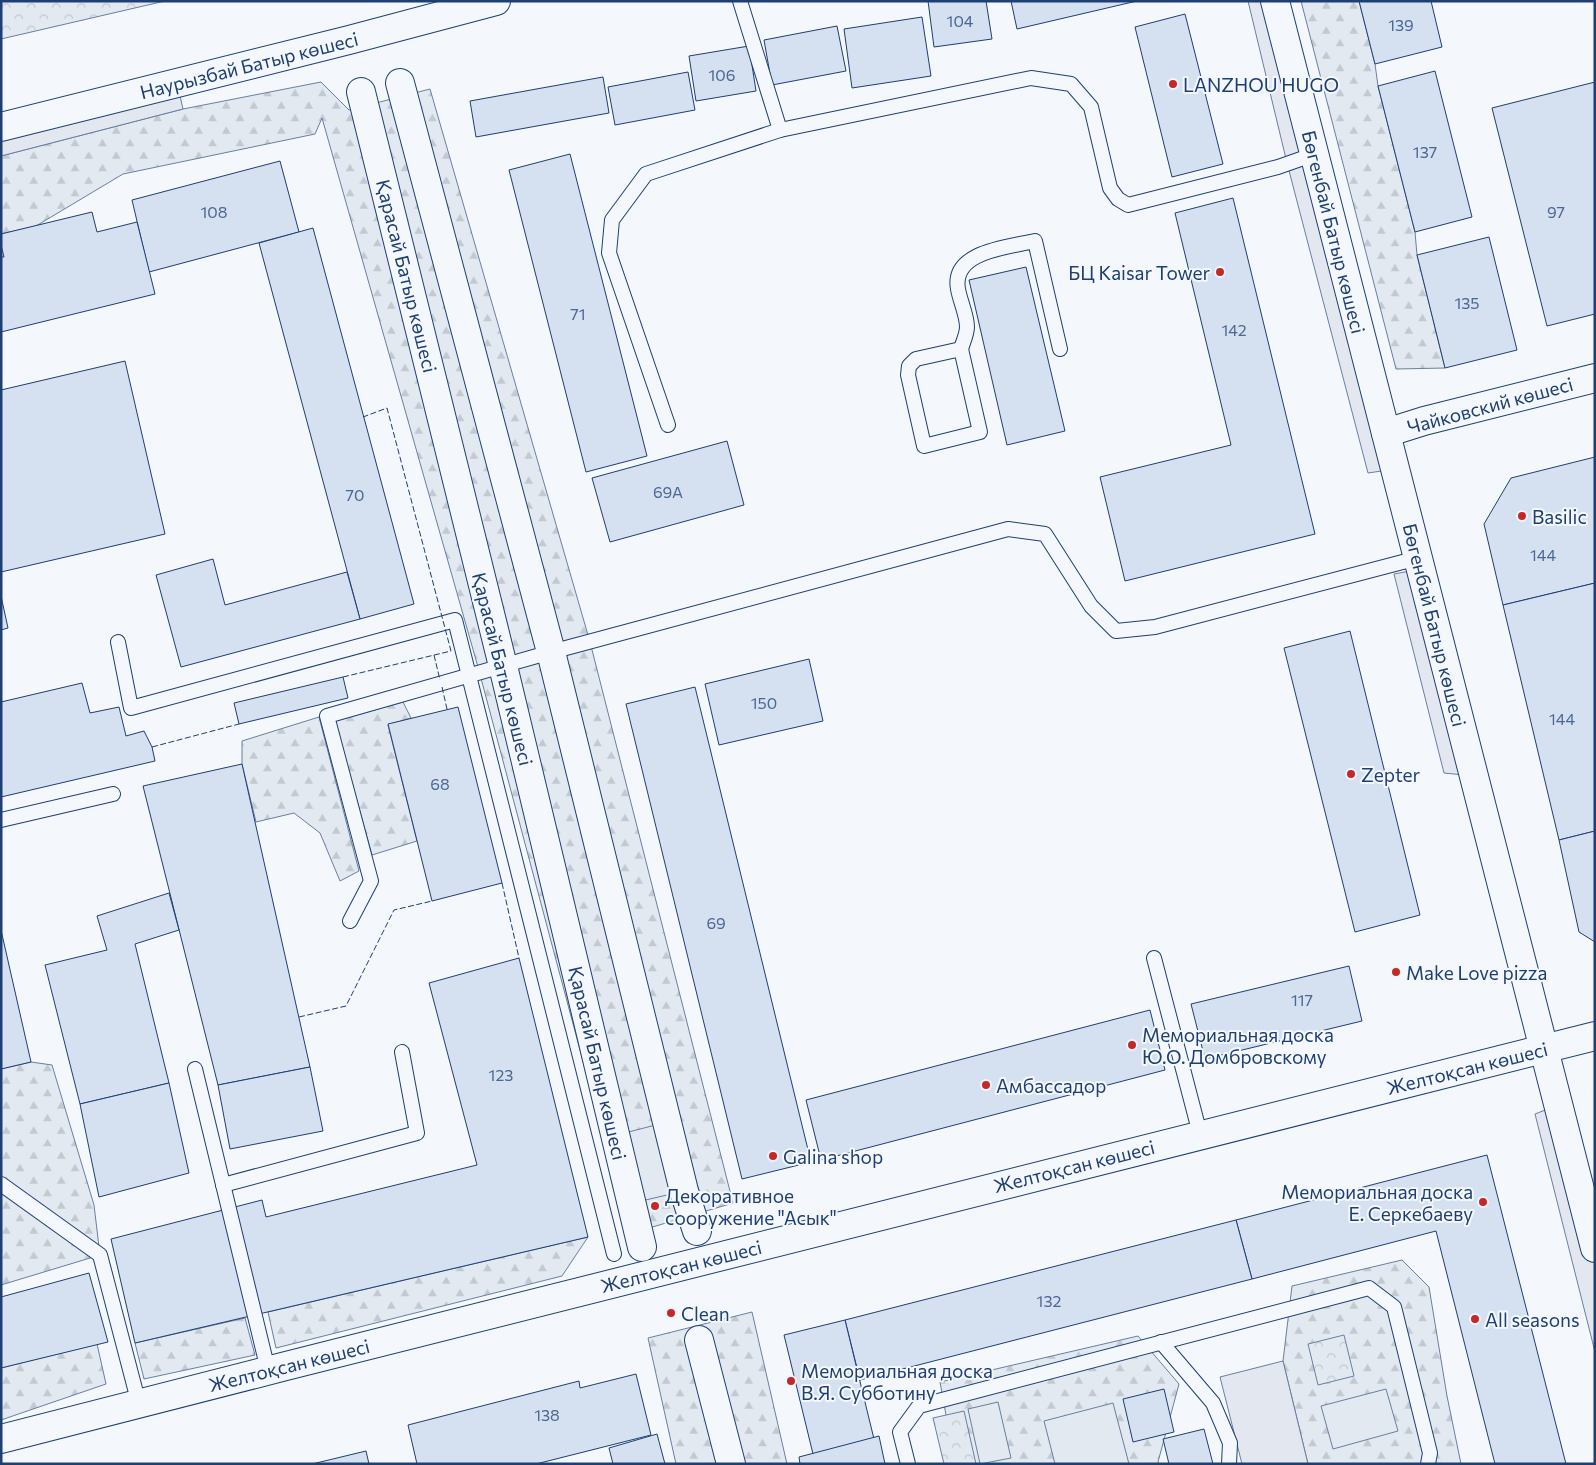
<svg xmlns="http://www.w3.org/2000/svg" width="1596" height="1465" font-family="Commissioner,sans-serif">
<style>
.forest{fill:url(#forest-firs);stroke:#687fa3}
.park{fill:url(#park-crowns);stroke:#687fa3}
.garden{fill:#e3e9f0;stroke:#687fa3}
.parking{fill:#e3e8f0;stroke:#687fa3}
.building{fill:#d5e0f0;stroke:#1d3f73}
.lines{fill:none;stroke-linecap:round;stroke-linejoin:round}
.lane-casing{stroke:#1d3f73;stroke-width:16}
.street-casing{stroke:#1d3f73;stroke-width:30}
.secondary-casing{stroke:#1d3f73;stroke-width:30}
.lane{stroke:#f4f7fb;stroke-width:14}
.street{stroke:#f4f7fb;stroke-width:28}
.secondary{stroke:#f4f7fb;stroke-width:28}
.fence{stroke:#1d3f73;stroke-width:1;stroke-dasharray:6 2.5;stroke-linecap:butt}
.poi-dot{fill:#c62828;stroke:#f4f7fb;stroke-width:2}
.labels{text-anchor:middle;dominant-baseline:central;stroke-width:4;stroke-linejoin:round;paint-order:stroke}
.number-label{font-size:16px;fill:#4b6792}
.street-label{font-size:19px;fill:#1d3f73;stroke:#f4f7fb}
.poi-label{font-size:19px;fill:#1d3f73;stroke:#f4f7fb;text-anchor:start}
</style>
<defs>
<pattern id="forest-firs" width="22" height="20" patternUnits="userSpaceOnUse" patternTransform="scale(1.25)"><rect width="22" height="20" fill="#e3e9f0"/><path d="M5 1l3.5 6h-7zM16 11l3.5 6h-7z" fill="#c2c9d1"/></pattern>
<pattern id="park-crowns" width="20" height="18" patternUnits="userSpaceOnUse" patternTransform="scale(1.25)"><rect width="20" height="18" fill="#e3e9f0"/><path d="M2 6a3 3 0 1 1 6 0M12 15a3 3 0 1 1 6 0" fill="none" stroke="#c2c9d1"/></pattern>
</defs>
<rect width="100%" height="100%" fill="#f4f7fb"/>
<g class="forest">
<path d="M1301 1H1359L1375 64 1378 86 1415 232 1417 255 1445 368 1396 369Z"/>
<path d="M321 82 349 110 430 89 590 642 733 1203 629 1234 478 667 322 118 315 134 123 174 36 226 1 234V156L183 109Z"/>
<path d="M403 702 411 718 388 725 417 841 372 855 335 721Z"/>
<path d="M319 717 359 871 340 881 320 833 294 813 256 822 242 764V741Z"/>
<path d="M31 1062 52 1065 94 1205 100 1255 1 1285V1069Z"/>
<path d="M588 1237 562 1276 276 1348 268 1312Z"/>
<path d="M1402 1260 1429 1287 1447 1396 1461 1464H1308L1283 1361 1292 1286Z"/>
<path d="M752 1312 787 1464H676L648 1338Z"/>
<path d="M245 1318 255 1355 144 1379 135 1343Z"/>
<path d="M1138 1336 1179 1384 1158 1462 1159 1464H947L950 1437 940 1382Z"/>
<path d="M97 1344 106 1384 1 1420V1368Z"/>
</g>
<g class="park">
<path d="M1 1H165L1 39Z"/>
<path d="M1344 1335 1354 1376 1318 1385 1308 1344Z"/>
<path d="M964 1411 976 1464H944L933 1418Z"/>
</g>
<g class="garden">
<path d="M667 1122 684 1191 637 1202 621 1134Z"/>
<path d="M1386 1389 1398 1431 1333 1449 1321 1406Z"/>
<path d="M998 1402 1011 1458 980 1464 968 1409Z"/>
<path d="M1113 1403 1129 1464H1055L1044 1421Z"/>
</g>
<g class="parking">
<path d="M1248 1H1275L1395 469 1368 473 1287 163Z"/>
<path d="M177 83 183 109 1 156V127Z"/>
<path d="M1421 569 1474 776 1444 773 1394 574Z"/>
<path d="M1558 1105 1595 1246V1352L1535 1114Z"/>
<path d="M1283 1361 1308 1464H1242L1220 1377Z"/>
</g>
<g class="building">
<path d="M928 1H986L992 39 934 47Z"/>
<path d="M1011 1H1137L1017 29Z"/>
<path d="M1359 1H1431L1442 47 1375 64Z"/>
<path d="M1185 14 1223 164 1172 177 1135 27Z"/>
<path d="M922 17 931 76 852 88 844 29Z"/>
<path d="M837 26 846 71 772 85 764 40Z"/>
<path d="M749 46 756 91 696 101 689 56Z"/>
<path d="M1435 71 1472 217 1415 232 1378 86Z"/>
<path d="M688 72 695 110 615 125 608 87Z"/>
<path d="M603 77 609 113 476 137 470 101Z"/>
<path d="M1595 82V314L1547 326 1492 108Z"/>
<path d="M570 154 647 456 586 472 509 170Z"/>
<path d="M280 161 299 232 149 272 132 200Z"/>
<path d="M1233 198 1315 534 1125 581 1100 477 1231 445 1175 213Z"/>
<path d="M92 212 97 232 137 222 155 294 1 332V257H4L1 245V234Z"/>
<path d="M313 228 414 604 360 619 259 243Z"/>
<path d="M1489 237 1517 350 1445 368 1417 255Z"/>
<path d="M1026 267 1065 431 1007 445 969 280Z"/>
<path d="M125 361 165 534 1 572V390Z"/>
<path d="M727 441 744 505 610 542 592 478Z"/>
<path d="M1595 457V583L1503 605 1484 524 1511 478Z"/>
<path d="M213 559 225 605 347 572 360 619 181 667 156 575Z"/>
<path d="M1595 583V831L1559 840 1503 605Z"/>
<path d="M1 596 8 628 1 630Z"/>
<path d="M1350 631 1420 915 1355 932 1284 648Z"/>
<path d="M809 659 823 721 719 745 705 684Z"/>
<path d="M343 677 348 698 239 724 234 703Z"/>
<path d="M82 683 90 713 119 707 126 736 144 731 152 747 155 761 1 797V702Z"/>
<path d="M695 687 811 1162 742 1179 626 704Z"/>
<path d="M458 707 502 883 432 901 388 724Z"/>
<path d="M242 764 310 1067 218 1085 143 786Z"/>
<path d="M1595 831V942L1579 932 1559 840Z"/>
<path d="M169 893 179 930 135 944 169 1083 80 1104 45 965 107 950 97 916Z"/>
<path d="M1 930 31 1062 1 1069Z"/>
<path d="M519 958 588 1237 135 1343 111 1239 262 1200 266 1217 477 1165 429 983Z"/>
<path d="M1349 966 1362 1021 1205 1059 1191 1004Z"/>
<path d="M1150 1010 1165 1070 821 1160 806 1100Z"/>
<path d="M310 1067 323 1131 230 1149 218 1085Z"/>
<path d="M169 1083 189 1173 99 1197 80 1104Z"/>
<path d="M1487 1155 1566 1464H1495L1436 1231 1252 1279 1236 1220Z"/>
<path d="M1236 1220 1252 1279 860 1380 845 1320Z"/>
<path d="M89 1273 108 1342 1 1368V1297Z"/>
<path d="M845 1320 874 1439 813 1454 784 1335Z"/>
<path d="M636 1374 651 1435 536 1464H417L408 1425 579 1381 580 1388Z"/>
<path d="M1164 1389 1174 1432 1133 1442 1123 1399Z"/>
<path d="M1204 1429 1213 1464H1169L1163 1439Z"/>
<path d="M657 1434 665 1464H613L609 1448Z"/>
<path d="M879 1436 885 1464H800L799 1457Z"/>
<path d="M366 1451 369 1464H312Z"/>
</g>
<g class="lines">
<defs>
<g id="lane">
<path d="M780 130 1031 78 1071 84 1091 107 1110 188 1118 199 1128 205 1278 167 1315 154"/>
<path d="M961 349 980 432 924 446 908 375 909 366 916 359Z"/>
<path d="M961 349C963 342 967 334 967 327 967 315 960 301 958 289 951 251 1009 247 1035 241L1060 349"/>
<path d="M668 425 609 253 612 220 646 174 780 130 740 1"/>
<path d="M118 642 131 708 455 620 614 1254"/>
<path d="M1 820 113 794"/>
<path d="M350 921 371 881 327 716 551 652 1008 529 1045 534 1091 606 1116 631 1155 627 1418 558"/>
<path d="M1154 958 1200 1134"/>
<path d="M195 1069 268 1370"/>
<path d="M1 1184 100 1255 139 1404"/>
<path d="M223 1185 417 1133 402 1052"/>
<path d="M1161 1342 1213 1403 1230 1443 1229 1464"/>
<path d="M908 1464 900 1432 919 1406 1369 1288 1394 1307 1430 1453 1428 1464"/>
</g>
<g id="street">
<path d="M400 83 551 652 684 1191 697 1231"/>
<path d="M361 92 503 666 642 1247"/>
<path d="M1386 433 1424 421 1595 378"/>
<path d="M699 1340 731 1464"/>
</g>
<g id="secondary">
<path d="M1275 1 1595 1248"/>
<path d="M1 127 349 40 496 1"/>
<path d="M1 1439 282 1367 1595 1036"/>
</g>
</defs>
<use href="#lane" class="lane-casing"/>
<use href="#street" class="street-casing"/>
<use href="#secondary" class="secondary-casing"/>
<use href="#lane" class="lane"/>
<use href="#street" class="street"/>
<use href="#secondary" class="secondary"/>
<g class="fence">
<path d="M434 655 440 680"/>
<path d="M343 677 451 651 387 408 363 417"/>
<path d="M442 687 447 709"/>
<path d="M152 747 239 724"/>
<path d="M502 883 519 958"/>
<path d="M299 1017 346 1006 394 910 432 901"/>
</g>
</g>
<g class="poi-dot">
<circle cx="1173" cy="84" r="5"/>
<circle cx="1220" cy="272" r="5"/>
<circle cx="1522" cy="516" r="5"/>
<circle cx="1351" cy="774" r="5"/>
<circle cx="1396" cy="972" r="5"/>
<circle cx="1132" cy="1045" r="5"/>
<circle cx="986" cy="1085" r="5"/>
<circle cx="773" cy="1156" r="5"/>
<circle cx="1483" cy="1202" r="5"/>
<circle cx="655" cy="1206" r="5"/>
<circle cx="671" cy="1313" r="5"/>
<circle cx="1475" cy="1319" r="5"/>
<circle cx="791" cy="1381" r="5"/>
</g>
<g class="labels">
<g class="number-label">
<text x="960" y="20">104</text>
<text x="1401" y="24">139</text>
<text x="722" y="74">106</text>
<text x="1425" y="151">137</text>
<text x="214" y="211">108</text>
<text x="1556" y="211">97</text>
<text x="1467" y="302">135</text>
<text x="578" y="313">71</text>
<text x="1234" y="329">142</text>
<text x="668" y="491">69А</text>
<text x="355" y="494">70</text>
<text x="1543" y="554">144</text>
<text x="764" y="702">150</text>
<text x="1562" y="718">144</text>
<text x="440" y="783">68</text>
<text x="716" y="922">69</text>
<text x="1302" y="999">117</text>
<text x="501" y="1074">123</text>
<text x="1049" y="1300">132</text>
<text x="547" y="1414">138</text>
</g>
<g class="street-label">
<text transform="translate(249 65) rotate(-14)">Наурызбай Батыр көшесі</text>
<text transform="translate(1334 232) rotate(76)">Бөгенбай Батыр көшесі</text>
<text transform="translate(407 276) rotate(76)">Қарасай Батыр көшесі</text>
<text transform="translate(1490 405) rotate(-15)">Чайковский көшесі</text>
<text transform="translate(1435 625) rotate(76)">Бөгенбай Батыр көшесі</text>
<text transform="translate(503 669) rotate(76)">Қарасай Батыр көшесі</text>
<text transform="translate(598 1063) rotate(77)">Қарасай Батыр көшесі</text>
<text transform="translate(1467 1068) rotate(-14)">Желтоқсан көшесі</text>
<text transform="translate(1074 1166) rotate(-14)">Желтоқсан көшесі</text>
<text transform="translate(681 1266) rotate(-14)">Желтоқсан көшесі</text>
<text transform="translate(289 1365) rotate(-14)">Желтоқсан көшесі</text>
</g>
<g class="poi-label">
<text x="1183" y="84">LANZHOU HUGO</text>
<text x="1210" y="272" text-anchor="end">БЦ Kaisar Tower</text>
<text x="1532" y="516">Basilic</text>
<text x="1361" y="774">Zepter</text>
<text x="1406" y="972">Make Love pizza</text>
<text x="1142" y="1034">Мемориальная доска<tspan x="1142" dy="22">Ю.О. Домбровскому</tspan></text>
<text x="996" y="1085">Амбассадор</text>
<text x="783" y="1156">Galina shop</text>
<text x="1473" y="1191" text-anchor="end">Мемориальная доска<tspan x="1473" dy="22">Е. Серкебаеву</tspan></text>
<text x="665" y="1195">Декоративное<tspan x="665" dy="22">сооружение "Асык"</tspan></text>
<text x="681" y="1313">Clean</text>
<text x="1485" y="1319">All seasons</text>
<text x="801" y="1370">Мемориальная доска<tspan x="801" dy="22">В.Я. Субботину</tspan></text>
</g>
</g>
<rect width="1596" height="1465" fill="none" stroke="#1d3f73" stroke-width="5"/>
</svg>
